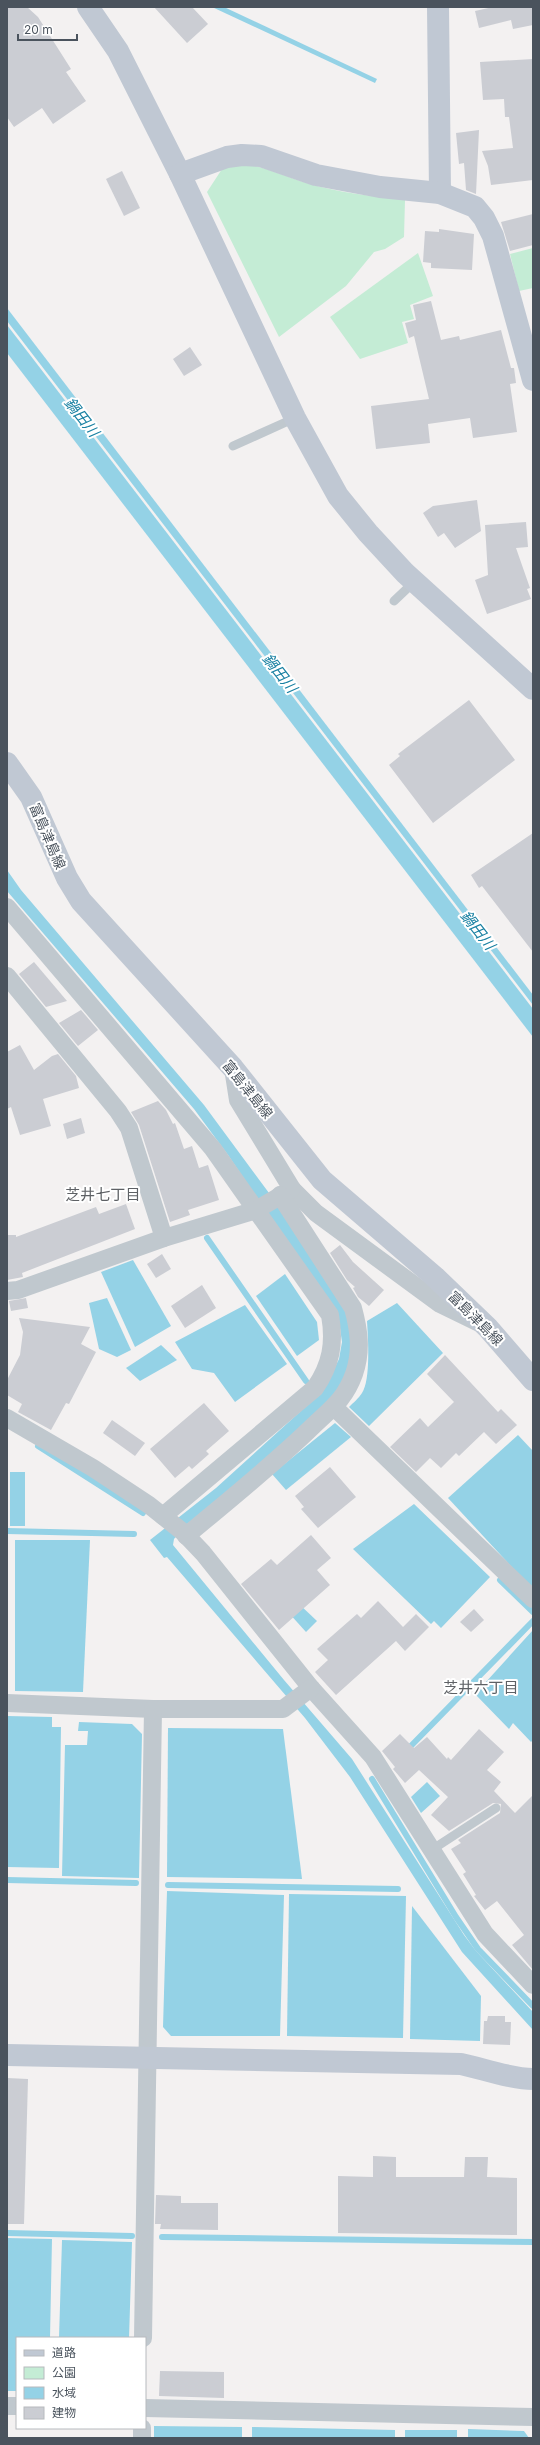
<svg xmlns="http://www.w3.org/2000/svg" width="540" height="2445" font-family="Inter,'Noto Sans JP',sans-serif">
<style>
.green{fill:#c4ecd5}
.water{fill:#94d2e6}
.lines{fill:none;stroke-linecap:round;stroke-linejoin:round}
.stream{stroke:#94d2e6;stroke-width:6}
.building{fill:#cbcdd3}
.lane{stroke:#c0c8ce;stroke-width:9}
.street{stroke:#c0c8ce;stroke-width:18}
.secondary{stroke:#c0c8d3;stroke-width:22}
.labels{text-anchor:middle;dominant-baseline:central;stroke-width:4;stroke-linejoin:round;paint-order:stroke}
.street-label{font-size:14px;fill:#4a535d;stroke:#fff}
.water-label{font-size:15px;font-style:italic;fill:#1880a2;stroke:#fff}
.neighbourhood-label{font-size:15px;fill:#5e6165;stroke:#fff}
</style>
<rect width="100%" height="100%" fill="#f3f1f1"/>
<g class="green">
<path d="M239 163C264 166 284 176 307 183 339 193 372 196 405 200L404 237 385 249 374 252 346 286 279 337 207 192 222 169Z"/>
<path d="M533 248V288L519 291 510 254Z"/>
<path d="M418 253 433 296 410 305 414 319 402 322 408 343 360 359 330 317Z"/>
</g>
<g class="water">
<path d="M212 7H224L377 79 375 83Z"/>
<path d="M7 308 533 995V1005L7 321Z"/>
<path d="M7 325 533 1009V1037L7 353Z"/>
<path d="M7 870 21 890 204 1105 286 1216 346 1307 355 1348 339 1391 288 1442 186 1525 174 1539 173 1545 284 1680 352 1759 464 1935 476 1951 533 2012V2030L462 1952 350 1777 305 1718 167 1557 164 1558 150 1540 216 1488 323 1391 339 1359 342 1342 339 1321 228 1155 194 1109 7 891Z"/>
<path d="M133 1260 171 1326 135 1347 101 1272Z"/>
<path d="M285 1274 317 1322 319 1340 297 1356 256 1296Z"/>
<path d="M107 1298 131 1350 117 1357 99 1349 89 1303Z"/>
<path d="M397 1303 443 1353 369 1426 349 1407C353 1403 359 1398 362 1393 371 1380 368 1337 367 1321Z"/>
<path d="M245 1305 287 1364 235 1402 214 1373 192 1369 175 1342Z"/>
<path d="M161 1345 177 1360 140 1381 126 1368Z"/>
<path d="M335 1423 351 1437 286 1490 272 1474Z"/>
<path d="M518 1435 533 1451V1590L448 1498Z"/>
<rect x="10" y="1472" width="15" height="54"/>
<path d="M414 1504 490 1577 441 1628 434 1621 431 1624 353 1549Z"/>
<path d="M15 1540H90L83 1692 15 1691Z"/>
<path d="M298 1603 317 1621 306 1632 288 1612Z"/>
<path d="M533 1630V1740L531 1742 513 1723 509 1729 475 1694Z"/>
<path d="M7 1716 52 1717V1727H61L59 1868 7 1867Z"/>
<path d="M79 1722 132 1724 142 1734 139 1878 62 1876 65 1745H87L88 1731H78Z"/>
<path d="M168 1728 283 1729 302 1879 167 1877Z"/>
<path d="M427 1782 440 1796 421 1813 411 1797Z"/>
<path d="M167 1891 284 1895 280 2036H171L163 2027Z"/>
<path d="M289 1894 406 1896 403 2038 287 2036Z"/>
<path d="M412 1906 481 1996 480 2041 410 2039Z"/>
<path d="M7 2238 52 2239 50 2338H17V2391H7Z"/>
<path d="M62 2240 132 2242 129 2338H59Z"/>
<path d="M154 2426 242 2427V2438H154Z"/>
<path d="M252 2427 395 2430V2438H252Z"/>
<path d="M468 2429 524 2431 529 2438H468Z"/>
<rect x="405" y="2430" width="52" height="8"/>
</g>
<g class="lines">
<g class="stream">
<path d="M207 1238 306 1381"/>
<path d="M38 1446 143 1513"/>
<path d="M7 1531 134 1534"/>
<path d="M500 1580 533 1612"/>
<path d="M406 1751 533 1621"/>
<path d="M372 1779 456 1917 478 1949 533 2006"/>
<path d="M7 1880 136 1883"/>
<path d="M168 1885 398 1889"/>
<path d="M7 2233 132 2236"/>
<path d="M162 2237 533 2242"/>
</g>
</g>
<g class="building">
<path d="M7 7H27L38 17 71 69 66 72 86 101 53 124 42 108 14 127 7 117Z"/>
<path d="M154 7H192L208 24 187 43Z"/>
<path d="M493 7H533V25L513 29 511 20 479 28 475 11Z"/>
<path d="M533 59V180L491 185 488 166 482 151 513 148 509 117H505L504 99 483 100 480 62Z"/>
<path d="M479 130 476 194 466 190 464 163 459 164 456 133Z"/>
<path d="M122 171 140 208 124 216 106 179Z"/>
<path d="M533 214V245L510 251 501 222Z"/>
<path d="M439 229 474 234 472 270 431 268V263L423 262 425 231 439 232Z"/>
<path d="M431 301 441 340 459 336 460 340 501 330 511 368H514L516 383 510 384 517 432 473 438 470 418 428 424 430 443 376 449 371 406 429 399 414 336 409 338 405 323 416 320 413 305Z"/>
<path d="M190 347 202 365 184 376 173 359Z"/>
<path d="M477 500 481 531 455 548 444 533 438 537 423 513 433 506Z"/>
<path d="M526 522 528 547 516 548 530 588 527 589 531 599 487 614 475 580 488 575 485 525Z"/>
<path d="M469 700 515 760 433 823 389 765 400 756 398 754Z"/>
<path d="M533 833V952L482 886 479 888 471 875Z"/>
<path d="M34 962 67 1001 46 1007 19 974Z"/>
<path d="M81 1010 98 1030 78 1046 59 1023Z"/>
<path d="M20 1045 34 1070 52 1056 58 1054 76 1076 79 1088 43 1099 51 1126 20 1135 11 1107 7 1109V1052Z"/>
<path d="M158 1101 166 1110 173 1124 175 1123 184 1149 192 1146 199 1168 208 1165 219 1200 188 1210 190 1215 170 1222 139 1125 131 1112Z"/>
<path d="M81 1118 85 1133 67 1139 63 1124Z"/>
<path d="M126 1204 135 1229 22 1273 23 1277 7 1280V1235H16V1237L96 1207 99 1214Z"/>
<path d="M340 1245 353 1262 384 1290 369 1306 358 1297 353 1288 355 1287 347 1280 330 1253Z"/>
<path d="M162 1254 171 1269 156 1278 147 1264Z"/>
<path d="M202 1285 216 1308 185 1328 171 1306Z"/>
<path d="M26 1298 28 1308 11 1311 9 1301Z"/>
<path d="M19 1318 90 1327 81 1344 96 1352 69 1404 66 1403 51 1430 18 1412 22 1404 7 1395V1380L20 1355 23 1332Z"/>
<path d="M445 1355 498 1412 501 1409 517 1425 496 1444 484 1432 459 1456 456 1453 441 1468 430 1458 416 1472 390 1447 420 1418 428 1427 454 1402 427 1374Z"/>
<path d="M204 1403 229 1431 206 1451 209 1454 192 1469 189 1466 175 1478 150 1449Z"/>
<path d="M112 1420 145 1443 135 1456 103 1433Z"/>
<path d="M330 1467 356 1497 318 1528 301 1509 304 1507 295 1496Z"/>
<path d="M311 1535 331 1558 317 1570 330 1585 279 1630 241 1584 271 1559 277 1565Z"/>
<path d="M378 1601 403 1627 416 1614 429 1627 405 1651 396 1641 336 1695 315 1672 328 1660 317 1649 357 1614 361 1618Z"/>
<path d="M474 1609 484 1620 471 1632 460 1622Z"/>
<path d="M479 1729 504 1752 487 1770 501 1782 494 1791 515 1813 533 1795V1970L512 1945 524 1935 497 1901 485 1910 474 1896 476 1895 463 1874 466 1872 451 1849 461 1843 458 1840 500 1813 501 1804 493 1803 449 1831 431 1815 448 1797 419 1770 405 1783 393 1769 395 1767 382 1751 400 1734 414 1748 427 1737 447 1759 448 1757 451 1760Z"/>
<path d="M488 2016H505V2022H511L510 2045 483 2044 484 2021H487Z"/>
<path d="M7 2078 28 2079 24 2224H7Z"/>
<path d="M373 2156 396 2157V2177H464L465 2157H488L487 2177 517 2178V2235L338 2233V2176L373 2177Z"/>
<path d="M156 2195 181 2196V2203H218V2230L160 2229 161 2224H155Z"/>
<path d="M160 2371 224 2372V2398L159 2396Z"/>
</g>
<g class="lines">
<g class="lane">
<path d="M233 446 295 418"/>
<path d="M394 601 414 582"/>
<path d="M433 1849 496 1808"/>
</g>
<g class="street">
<path d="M7 907 213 1149 330 1315C335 1343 331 1365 315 1388L163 1516"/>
<path d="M7 976 118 1111 129 1128 164 1238"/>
<path d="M292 1189 316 1213 440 1304 477 1322"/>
<path d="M7 1291 18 1290 164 1238 256 1210 292 1189 238 1100 233 1068"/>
<path d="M335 1408 533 1599"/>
<path d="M7 1418 93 1468 149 1505 183 1532 203 1553 311 1688 373 1757 485 1934 533 1985"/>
<path d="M186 1536C229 1500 273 1465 313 1426 332 1408 345 1399 354 1374 362 1351 359 1330 353 1308L280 1195"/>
<path d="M7 1703 153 1709H283L311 1688"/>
<path d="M143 2338 153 1709"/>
<path d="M7 2406H17"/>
<path d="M145 2408 533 2417"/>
<path d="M142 2438V2428"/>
</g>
<g class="secondary">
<path d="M88 7 118 51 180 174 295 418 338 496 368 533 405 573 533 689"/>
<path d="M438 7 440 193"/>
<path d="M180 174 227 157 242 155 261 156 316 175 380 187 440 193 475 207 484 218 493 236 533 380"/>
<path d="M7 763 31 797 67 878 81 901 233 1068 322 1180 435 1277 488 1328 533 1380"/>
<path d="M7 2055 461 2064C484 2069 511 2079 533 2079"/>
</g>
</g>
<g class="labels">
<g class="street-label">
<text transform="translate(48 836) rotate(67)">富島津島線</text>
<text transform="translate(248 1089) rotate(51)">富島津島線</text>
<text transform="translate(476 1318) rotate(45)">富島津島線</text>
</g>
<g class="water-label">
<text transform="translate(82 417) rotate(52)">鍋田川</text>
<text transform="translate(280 673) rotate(52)">鍋田川</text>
<text transform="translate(478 930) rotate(52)">鍋田川</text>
</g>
<g class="neighbourhood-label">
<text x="103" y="1194">芝井七丁目</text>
<text x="481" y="1687">芝井六丁目</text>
</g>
</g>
<rect width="540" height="2445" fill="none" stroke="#4a535d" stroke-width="16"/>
<rect x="16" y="2337" width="130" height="92" fill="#ffffff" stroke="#b7babe"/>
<rect x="24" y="2350" width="20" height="6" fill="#c0c8d3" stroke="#b7babe"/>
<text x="52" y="2357" font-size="12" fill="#4a535d">道路</text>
<rect x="24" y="2367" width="20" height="12" fill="#c4ecd5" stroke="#b7babe"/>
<text x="52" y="2377" font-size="12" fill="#4a535d">公園</text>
<rect x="24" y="2387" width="20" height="12" fill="#94d2e6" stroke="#b7babe"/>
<text x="52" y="2397" font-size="12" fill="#4a535d">水域</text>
<rect x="24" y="2407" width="20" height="12" fill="#cbcdd3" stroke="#b7babe"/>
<text x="52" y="2417" font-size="12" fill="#4a535d">建物</text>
<path d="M18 34v6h59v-6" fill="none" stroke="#4a535d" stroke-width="2"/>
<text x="24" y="34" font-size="12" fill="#4a535d" stroke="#ffffff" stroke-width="3" paint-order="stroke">20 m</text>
</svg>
